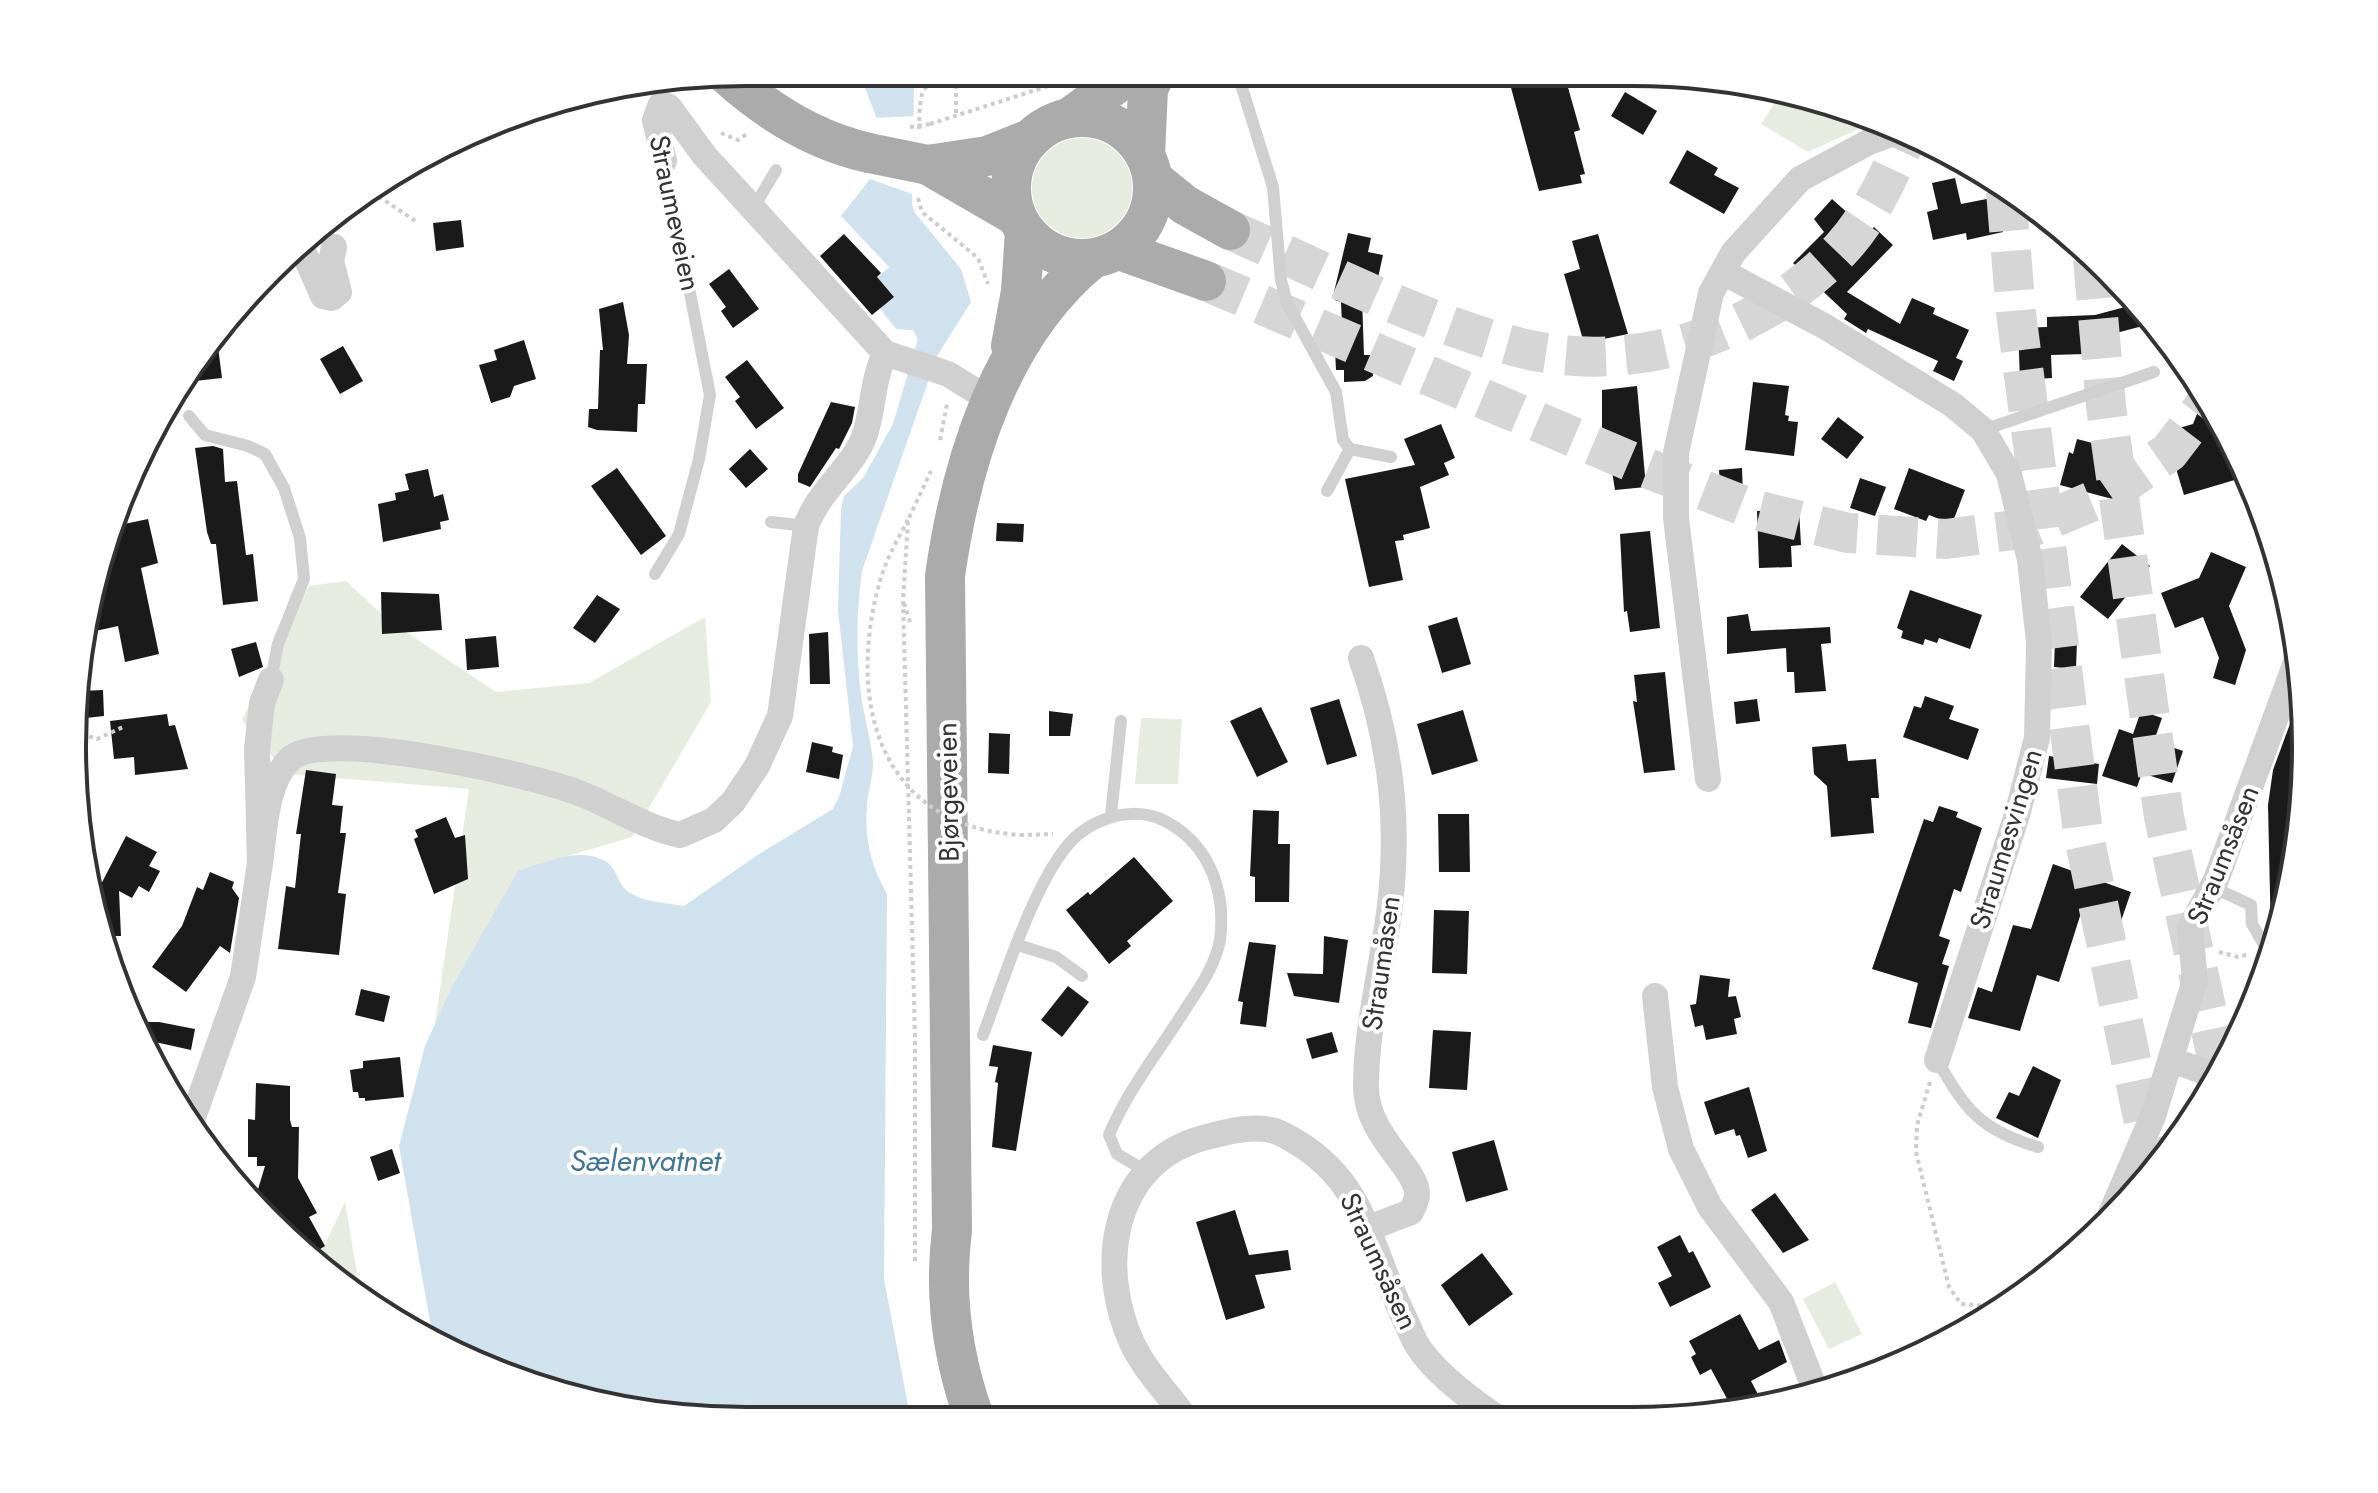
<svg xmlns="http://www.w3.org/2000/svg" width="2378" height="1493" font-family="Jost,sans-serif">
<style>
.green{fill:#e6ecdf}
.water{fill:#cfe2ee}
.pier{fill:#fff}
.building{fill:#1a1a1a}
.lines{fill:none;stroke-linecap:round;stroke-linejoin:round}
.primary-tunnel{stroke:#d6d6d6;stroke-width:40;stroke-dasharray:40 20;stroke-linecap:butt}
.path{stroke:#cdcdcd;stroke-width:4;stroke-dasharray:4 4;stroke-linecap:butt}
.service{stroke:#d0d0d0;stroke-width:12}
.minor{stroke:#d0d0d0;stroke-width:26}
.primary{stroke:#ababab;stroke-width:40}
.path-bridge{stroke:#cdcdcd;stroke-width:4;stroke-dasharray:4 4;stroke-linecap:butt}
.primary-bridge{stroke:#ababab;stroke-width:40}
.labels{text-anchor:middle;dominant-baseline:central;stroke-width:8;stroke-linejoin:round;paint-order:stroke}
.street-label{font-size:28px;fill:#333;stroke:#fff}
.water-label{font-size:30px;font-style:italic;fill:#3f7597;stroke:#fff}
.rim{fill:none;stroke:#333;stroke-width:4}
</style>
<rect width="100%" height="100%" fill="#fff"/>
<g class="green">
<path d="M1781 94 1878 120 1808 152 1761 124Z"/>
<circle cx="1082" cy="188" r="50"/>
<path d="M346 581 388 620 496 692 589 683 705 617 711 702 632 837 518 871 435 1024 469 789 287 774 242 720 309 586Z"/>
<path d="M1141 718 1182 719 1178 784H1135Z"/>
<path d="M345 1202 361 1296 336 1282 317 1261Z"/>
<path d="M1835 1282 1862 1334 1829 1349 1803 1299Z"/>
</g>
<path class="water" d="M850 73H917L914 80 912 204 915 213 961 269 971 302 937 356 862 571C856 611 856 655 861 695 864 717 871 739 873 762 873 778 868 791 867 805 864 838 871 866 887 894L884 1279 910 1416 659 1415 489 1370 433 1338 399 1146 425 1046 452 987 518 871C544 862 583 845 608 863 618 871 618 886 630 893 644 902 668 903 684 906L756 856 833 809 840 794 853 746 838 610 841 509 844 496 863 478 893 424 918 339 913 330 896 329 865 289 889 267 841 216 870 179 877 119 862 80Z"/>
<path class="pier" d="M917 116 915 195 870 179 869 152 873 118Z"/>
<g class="building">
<path d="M1530 77H1565L1580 130 1574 132 1585 174 1580 175 1582 183 1539 191 1510 84 1528 83Z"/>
<path d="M1625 92 1657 111 1643 135 1611 116Z"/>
<path d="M1687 150 1718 168 1714 175 1739 188 1724 214 1669 183Z"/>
<path d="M1955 178 1961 204 2002 196 2008 225 2002 226 2003 232 1967 240 1966 233 1933 240 1927 212 1938 209 1932 183Z"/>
<path d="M1832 199 1869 232 1874 227 1893 245 1847 292 1900 324 1912 298 1935 308 1933 314 1969 330 1956 358 1963 361 1954 381 1933 371 1938 361 1868 329 1866 333 1844 319 1847 314 1793 263 1824 232 1814 219Z"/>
<path d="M461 220 464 247 436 251 433 223Z"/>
<path d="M1348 233 1371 238 1368 252 1383 255 1373 301 1362 298 1364 355H1372L1373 376 1365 381 1344 382V370H1336L1335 350 1343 349 1341 302 1335 300 1334 292Z"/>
<path d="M844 234 881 273 877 277 894 297 872 315 820 256Z"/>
<path d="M1598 234 1628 334 1584 343 1564 274 1580 269 1572 241Z"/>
<path d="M729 269 759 309 733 328 721 311 726 307 709 284Z"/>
<path d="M623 302 629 335 627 364H647L645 404H638L637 432 597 430 588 427 589 409H598L600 350H603L599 309Z"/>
<path d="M2140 303 2154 323 2086 341V354L2051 355 2052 378 2020 380 2018 328 2047 327V317L2095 315Z"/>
<path d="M216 331 222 378 186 382 211 336Z"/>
<path d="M524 340 536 379 514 386 510 397 491 403 479 365 497 360 494 350Z"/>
<path d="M343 346 363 381 340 394 320 359Z"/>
<path d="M747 360 784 408 756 429 735 401 740 397 725 377Z"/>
<path d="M1753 382 1789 386 1785 415 1789 416 1788 421 1798 422 1794 456 1745 450Z"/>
<path d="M1637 386 1646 487 1615 490 1607 440 1602 436V390Z"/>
<path d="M2205 394 2220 418 2238 479 2184 495 2165 432 2193 424Z"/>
<path d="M831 402 855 407 852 423 839 449 836 448 810 487 798 482V474Z"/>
<path d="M1838 417 1864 437 1847 459 1821 439Z"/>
<path d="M1441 424 1455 458 1444 463 1449 475 1420 487 1430 528 1403 535 1404 540 1395 541 1403 580 1369 587 1345 479 1415 465 1404 439Z"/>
<path d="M2077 439 2104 446 2100 461 2125 467 2116 500 2060 485 2069 452 2073 454Z"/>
<path d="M213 446 223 449 225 482 237 481 246 555 253 554 258 601 223 605 216 544H211L207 532 195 448Z"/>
<path d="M750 449 768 469 746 488 729 469Z"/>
<path d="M617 468 666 536 641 555 591 486Z"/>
<path d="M1742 468 1743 497 1721 499 1719 470Z"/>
<path d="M1909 468 1965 490 1952 524 1929 515 1926 521 1894 509Z"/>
<path d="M428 469 434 497 443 494 449 520 440 522 441 529 383 542 378 504 396 500 395 493 409 490 405 474Z"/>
<path d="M1860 478 1886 487 1875 516 1850 508Z"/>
<path d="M1799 509 1801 545 1791 546 1792 567 1759 568 1757 511Z"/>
<path d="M148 519 158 563 141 568 159 654 125 662 118 626 91 632 108 530 110 527Z"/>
<path d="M997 523 1024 524 1023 542 996 541Z"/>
<path d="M1650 531 1660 628 1630 632 1627 611 1624 612 1620 534Z"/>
<path d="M2122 544 2150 566 2108 619 2080 597Z"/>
<path d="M2211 552 2246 567 2229 606 2246 650 2235 685 2213 678 2219 658 2203 617 2175 628 2161 593 2199 578Z"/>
<path d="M1910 590 1982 615 1970 649 1939 638 1937 643 1925 639 1923 645 1901 638 1903 631 1897 628Z"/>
<path d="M381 592 439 594 442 630 382 634Z"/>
<path d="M597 595 620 609 595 643 573 628Z"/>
<path d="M1748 614 1751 631 1830 627 1831 643 1821 644 1826 691 1795 693 1794 672H1787L1786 648 1727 654V617Z"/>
<path d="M1457 617 1471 664 1442 673 1428 626Z"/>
<path d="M828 632 830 684H810L809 634Z"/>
<path d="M496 636 499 667 467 670 465 639Z"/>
<path d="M2055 639 2077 641 2076 669 2054 667Z"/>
<path d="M256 642 263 667 239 677 231 649Z"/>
<path d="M1665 672 1675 770 1644 773 1633 701 1637 702 1634 675Z"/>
<path d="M103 690 104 716 77 719 81 691Z"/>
<path d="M2301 694 2305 790 2283 921 2276 939 2271 938 2268 805 2273 770Z"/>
<path d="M1925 696 1954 706 1949 719 1979 729 1968 760 1903 737 1914 706 1921 708Z"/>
<path d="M1339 699 1357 756 1327 765 1310 708Z"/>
<path d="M1757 699 1760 721 1736 724 1734 702Z"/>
<path d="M1261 707 1288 762 1257 777 1230 721Z"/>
<path d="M1463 710 1478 761 1432 775 1417 724Z"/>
<path d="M1049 711 1073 714 1070 736H1049Z"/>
<path d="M2141 711 2162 718 2154 741 2183 751 2172 783 2142 773 2137 787 2102 776 2119 729 2133 734Z"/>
<path d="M167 714 169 726 175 725 188 769 135 775 134 757 114 759 110 721Z"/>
<path d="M989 733 1010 734 1009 774 988 773Z"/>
<path d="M812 742 833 747 832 752 843 755 839 779 806 772Z"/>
<path d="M1846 744 1848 761 1876 759 1879 798H1871L1874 833 1831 837 1827 786 1814 774 1812 747Z"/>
<path d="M2049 756 2099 764 2097 784 2046 778Z"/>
<path d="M306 770 336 774 332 805 343 806 340 833H346L338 893 346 894 339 955 278 949 286 886 295 888 301 834H296Z"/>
<path d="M1939 806 1958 812 1956 817 1982 828 1961 892 1954 889 1939 936 1950 940 1942 964 1949 966 1931 1028 1908 1023 1918 983 1872 969 1924 819 1933 822Z"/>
<path d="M1253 810 1279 811 1278 844H1290L1289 902H1255V877L1250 876Z"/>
<path d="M1438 814H1469L1470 872H1439Z"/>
<path d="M446 817 455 838 465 835 468 879 434 894 414 839 418 837 415 830Z"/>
<path d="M126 836 157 852 149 866 160 871 149 892 139 886 132 898 119 891 121 936H103L96 894Z"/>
<path d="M1134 857 1173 901 1127 941 1131 946 1109 964 1066 910 1088 892 1090 895Z"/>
<path d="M2053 864 2131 892 2120 924 2081 913 2059 982 2037 975 2020 1031 1968 1018 1978 987 1992 992 2013 925 2031 929Z"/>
<path d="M210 872 234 882 232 888 239 898 230 953 220 946 186 992 152 967 182 926 197 887 203 890Z"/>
<path d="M1434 910 1469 911 1467 974 1432 973Z"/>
<path d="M1324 936 1348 940 1339 1003 1294 996 1287 973 1323 974Z"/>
<path d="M1249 942 1276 945 1266 1027 1240 1024 1243 1002 1238 1001Z"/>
<path d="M1700 975 1730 979 1728 997 1736 996 1741 1017 1734 1019 1737 1034 1706 1040 1703 1025 1695 1027 1690 1005 1696 1004Z"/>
<path d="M1068 986 1089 1002 1062 1037 1041 1020Z"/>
<path d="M361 989 390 996 384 1022 355 1015Z"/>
<path d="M137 1022H159L195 1029 191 1050 146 1040Z"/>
<path d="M1433 1030 1471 1032 1467 1090 1429 1088Z"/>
<path d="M1332 1032 1338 1052 1312 1059 1306 1039Z"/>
<path d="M993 1045 1032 1052 1016 1151 992 1147 998 1083 995 1082 998 1067 989 1066Z"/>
<path d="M400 1057 404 1097 365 1101V1098H359L358 1092H353L350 1070 363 1068V1061Z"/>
<path d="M2033 1066 2061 1080 2038 1138 1996 1118 2009 1092 2019 1096Z"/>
<path d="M256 1083 290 1086V1120L292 1127H299L298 1178 317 1213 309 1217 325 1246 311 1255 256 1196 265 1166H257V1157H248V1119L255 1120Z"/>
<path d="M1749 1087 1767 1151 1748 1158 1740 1135 1736 1136 1734 1129 1715 1135 1704 1102Z"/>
<path d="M1494 1140 1508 1190 1466 1202 1452 1152Z"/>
<path d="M392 1149 400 1173 378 1181 370 1157Z"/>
<path d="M1775 1193 1809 1240 1783 1253 1751 1210Z"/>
<path d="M1235 1210 1249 1255 1288 1250 1291 1270 1255 1275 1265 1308 1226 1320 1196 1222Z"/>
<path d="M1680 1235 1689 1253 1693 1251 1711 1287 1670 1307 1658 1283 1672 1276 1657 1247Z"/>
<path d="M1482 1253 1513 1294 1469 1326 1441 1285Z"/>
<path d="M1740 1314 1759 1350 1779 1340 1787 1362 1751 1381 1762 1402 1732 1408 1711 1369 1700 1375 1691 1357 1696 1354 1689 1341Z"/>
</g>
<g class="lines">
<g class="primary-tunnel">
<path d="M2006 191 2016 313 2083 832 2154 1170"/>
<path d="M1230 230C1325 271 1420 322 1521 348 1635 376 1762 334 1841 249 1872 216 1889 174 1908 134"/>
<path d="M2093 259 2106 406 2164 817 2220 1071"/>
<path d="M1206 281 1644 467 1752 509 1848 533 1946 539 2029 528 2107 495 2169 452 2209 400"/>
</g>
<g class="path">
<path d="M956 77V114"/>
<path d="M930 124 1061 82"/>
<path d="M919 129C920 76 923 87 968 73"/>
<path d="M721 133 738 140 748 133"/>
<path d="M372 192 417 222"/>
<path d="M918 198 922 212 978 258 988 284"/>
<path d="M940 440 947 404"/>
<path d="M904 603 911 625"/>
<path d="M74 731 97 739 123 727"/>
<path d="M1020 835 1053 834"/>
<path d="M2219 952 2238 957 2249 954"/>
<path d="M1930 1082 1917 1125 1916 1152 1949 1287 1961 1304 2002 1307"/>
<path d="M2082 1247 2088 1231"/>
<path d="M915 1261V1036L903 601 908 520 931 471"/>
</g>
<g class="service">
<path d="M1238 75 1273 187 1281 280 1287 303 1336 392 1343 440 1350 449 1391 457"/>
<path d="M753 209 776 170"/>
<path d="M189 416 205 435 248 446 265 454 284 488 300 538 304 579 278 644 271 680"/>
<path d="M1983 430 2154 372"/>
<path d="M1327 491 1350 449"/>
<path d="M771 522 806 526"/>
<path d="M655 574 679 534 699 459 710 395 664 161"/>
<path d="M1111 815 1121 721"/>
<path d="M2212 887 2251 905 2252 924 2266 948 2273 947"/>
<path d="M1018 945 1056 957 1082 976"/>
<path d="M983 1035C1002 985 1039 864 1080 833 1095 822 1112 815 1130 814 1154 812 1173 823 1190 839 1216 865 1225 903 1220 940 1216 963 1201 986 1188 1005 1162 1047 1128 1089 1109 1135L1117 1154 1144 1170"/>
<path d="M1937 1060C1966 1110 1980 1130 2038 1147"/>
</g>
<g class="minor">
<path d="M664 161 655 120 661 104 669 107 704 155 885 353 948 374 992 401"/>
<path d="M301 246 323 296 332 298 339 292 331 261 334 247"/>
<path d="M1723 272 1824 326 1953 405 1983 430 2009 474 2030 560 2039 642 2037 738 2017 815 1937 1060"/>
<path d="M1361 658C1390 740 1400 818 1390 905 1383 965 1366 1026 1366 1087 1366 1136 1418 1168 1417 1195 1417 1200 1413 1207 1411 1212L1369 1228"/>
<path d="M1708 779 1676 518V453L1711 293 1733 253 1800 179 1869 142 1902 130"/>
<path d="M260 863C265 831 265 783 290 759 324 727 533 775 579 793 613 806 645 828 680 835L714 820 733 802 757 766 780 716 806 526C820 489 852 468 864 437 874 410 871 384 885 353"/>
<path d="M1655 996 1665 1087 1681 1149 1710 1207 1781 1302 1816 1392"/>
<path d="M2171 1060 2217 1076"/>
<path d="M190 1126 243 977 260 863 257 749 262 703 271 680"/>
<path d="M2109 1218 2153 1116 2195 980 2190 928 2216 880 2299 654"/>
<path d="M1185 1417C1168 1394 1144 1369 1132 1343 1097 1267 1111 1163 1203 1138 1225 1132 1258 1123 1280 1133 1364 1174 1366 1238 1402 1313 1408 1325 1413 1341 1421 1351 1441 1378 1472 1400 1499 1419"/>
</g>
<g class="primary">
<path d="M727 75C768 112 815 141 869 153"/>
<circle cx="1082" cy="188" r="71"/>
<path d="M1069 118 1130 74"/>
<path d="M1145 155 1148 89 1155 74"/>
<path d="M928 165 987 156 1030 139"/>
<path d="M928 165 1016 216"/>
<path d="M1153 179 1185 205 1230 230"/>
<path d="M1119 250 1206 281"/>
<path d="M1011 346 1021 291 1025 231"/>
<path d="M974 1417C952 1356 944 1293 952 1230L945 576C961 462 1000 334 1092 259"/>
</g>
<g class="path-bridge">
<path d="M910 127 930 124"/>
<path d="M908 520C898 539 886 559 880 581 846 700 878 826 1020 835"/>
</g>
<path class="primary-bridge" d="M869 153 928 165"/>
</g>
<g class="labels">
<g class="street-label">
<text transform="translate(675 213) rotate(78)">Straumeveien</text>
<text transform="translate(948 792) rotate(-91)">Bjørgeveien</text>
<text transform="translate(2006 839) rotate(-73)">Straumesvingen</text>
<text transform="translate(2223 855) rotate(-68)">Straumsåsen</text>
<text transform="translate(1381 963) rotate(-82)">Straumåsen</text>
<text transform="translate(1379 1261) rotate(65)">Straumsåsen</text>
</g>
<g class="water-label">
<text x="645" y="1160">Sælenvatnet</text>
</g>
</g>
<path d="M0 0H2378V1493H0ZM746 86H1632A660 660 0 0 1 2292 746V747A660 660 0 0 1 1632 1407H746A660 660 0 0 1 86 747V746A660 660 0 0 1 746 86Z" fill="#fff" fill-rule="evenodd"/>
<path class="rim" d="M746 86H1632A660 660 0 0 1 2292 746V747A660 660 0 0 1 1632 1407H746A660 660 0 0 1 86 747V746A660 660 0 0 1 746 86Z"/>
</svg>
